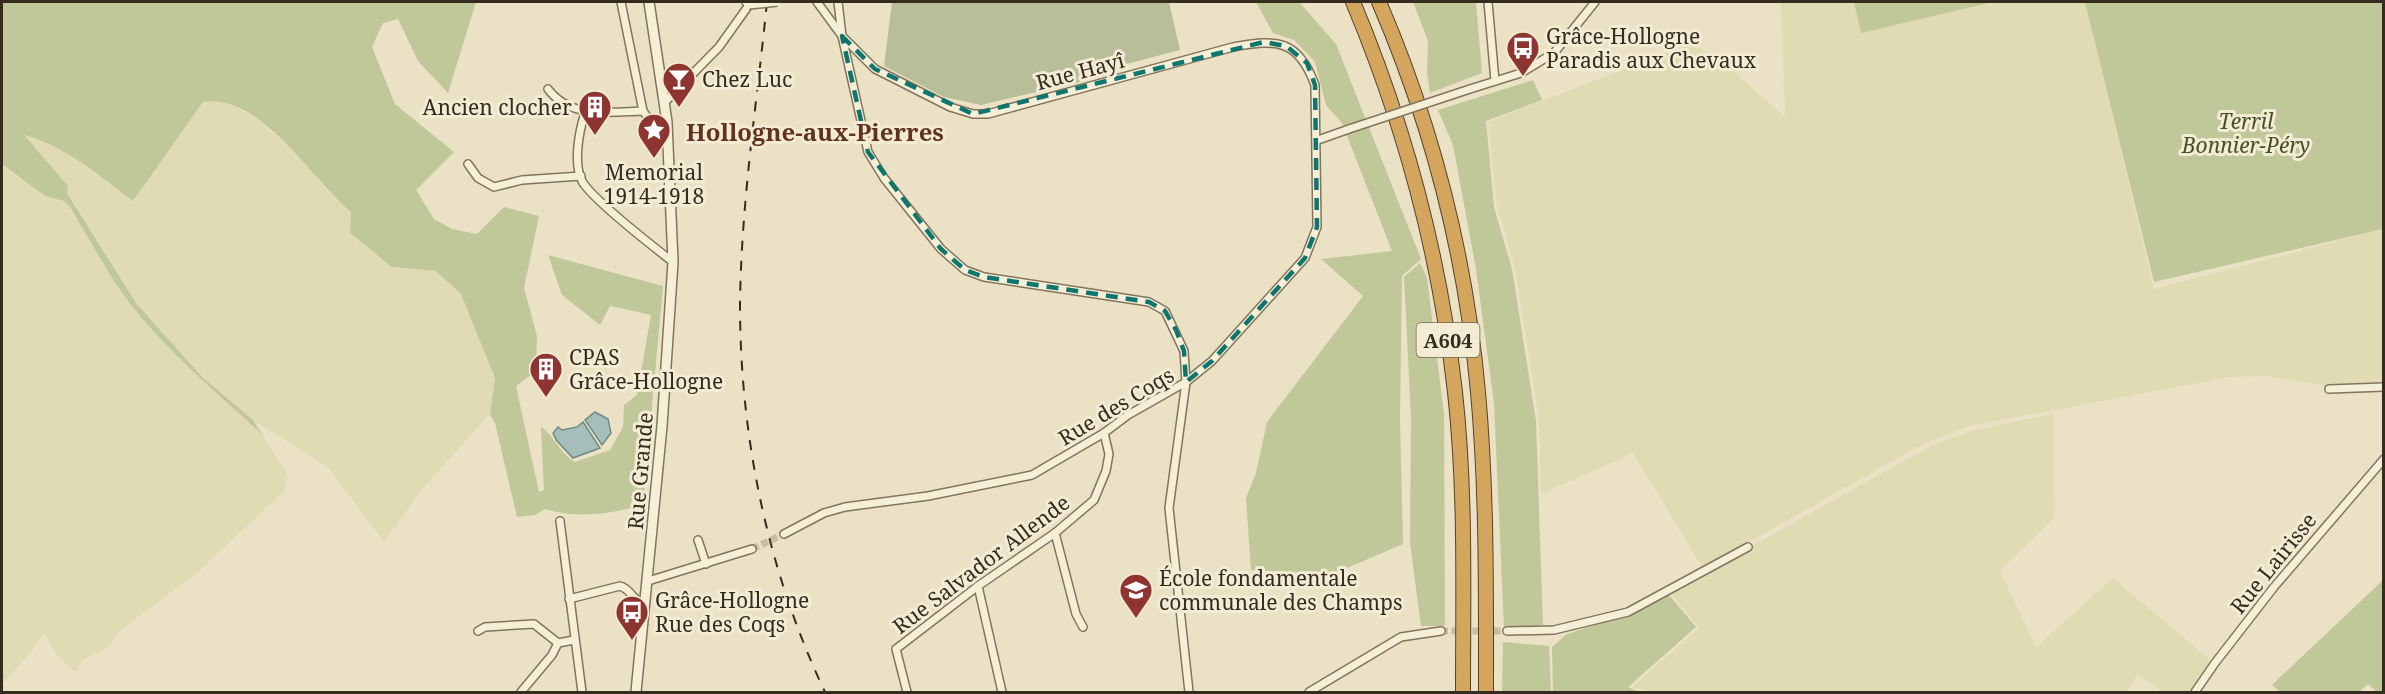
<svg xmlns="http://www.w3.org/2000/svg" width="2385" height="694" font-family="'Noto Serif',serif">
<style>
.farmland{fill:#e0dbb3}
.green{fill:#c0c89a}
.cemetery{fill:#b7be98}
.water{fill:#a6beb9;stroke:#6e8c86;stroke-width:1.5}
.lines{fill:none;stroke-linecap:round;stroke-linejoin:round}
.minor-tunnel{stroke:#c7bda4;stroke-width:7;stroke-dasharray:7 3.5;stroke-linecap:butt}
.minor-casing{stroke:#84745d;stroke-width:10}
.tertiary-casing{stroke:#84745d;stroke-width:12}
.motorway-casing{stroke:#534230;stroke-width:16}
.minor{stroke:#f6efd8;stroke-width:7}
.tertiary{stroke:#f6efd8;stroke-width:9}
.motorway{stroke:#d4a55c;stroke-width:14}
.rail{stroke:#362b1f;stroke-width:2;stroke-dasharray:10 10;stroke-linecap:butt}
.minor-bridge-casing{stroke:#84745d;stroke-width:10;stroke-linecap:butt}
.minor-bridge{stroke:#f6efd8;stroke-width:7}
.marked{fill:none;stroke:#0f766e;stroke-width:4.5;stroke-dasharray:12 8;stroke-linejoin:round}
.labels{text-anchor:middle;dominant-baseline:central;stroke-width:6;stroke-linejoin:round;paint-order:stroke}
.shield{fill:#f3ebd4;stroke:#6f6555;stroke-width:1.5}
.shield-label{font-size:20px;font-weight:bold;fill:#362b1f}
.poi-label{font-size:21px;fill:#362b1f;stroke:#f3ebd4;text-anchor:start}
.street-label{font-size:21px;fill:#362b1f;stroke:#f3ebd4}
.park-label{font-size:21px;font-style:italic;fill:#445127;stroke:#f3ebd4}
.quarter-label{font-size:24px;font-weight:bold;fill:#5f3222;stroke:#f3ebd4}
</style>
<rect width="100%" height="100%" fill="#ebe1c5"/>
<g class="farmland">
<path d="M1781 2H1854L1861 32 1993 2H2085L2154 289 2383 229V385L2340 388 2266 376 2229 377 1969 426 1927 442 1894 460 1703 568 1633 453 1541 494 1539 420 1515 268 1497 206 1488 122 1690 44 1718 58 1785 117Z"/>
<path d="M211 100 231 104 257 119 302 158 325 188 351 213 350 233 392 267 436 271 461 294 480 339 495 378 490 414 422 489 384 542 328 467 253 420 202 377 163 336 136 303 74 203 23 135 47 142 75 158 133 201 203 102Z"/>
<path d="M2 164 45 196 64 201 70 207 109 273 143 320 204 381 263 435 288 476 285 490 199 571 118 632 109 646 83 660 75 672 57 655 44 633 31 652 2 684Z"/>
<path d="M2053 414 2055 517 2000 571 2036 647 2113 578 2211 661 2193 692H2163L2138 673 2126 692H1652L1632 687 1699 628 1670 592 1929 447 1971 431Z"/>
</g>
<g class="green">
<path d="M2 2H476L448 93 418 61 398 19 383 23 372 47 395 104 454 152 416 190 434 219 452 229 477 234 504 207 539 216 524 288 537 336 536 371 516 386 539 492 544 490 541 427C555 436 559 453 575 462L610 450 623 427 624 405 637 395 651 315 610 306 600 325 562 295 548 255 663 286 643 505C609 514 579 519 545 509L535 515 517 517 495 423 490 414 495 378 461 294 436 271 392 267 350 233 351 212C313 181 260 92 203 102L133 201C99 176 66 146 24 135L68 186 67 193 136 303 202 377 253 420 263 435C218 394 169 353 131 305 108 275 90 240 70 207L64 201 45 196 2 164Z"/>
<path d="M1256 2H1299L1336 44 1421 259 1402 276 1400 419 1403 544 1333 574 1251 570 1246 498 1256 473 1267 422 1363 296 1321 259 1392 251 1342 123 1326 105 1315 62 1294 40 1273 33Z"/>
<path d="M1413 2H1476L1482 73 1430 93 1427 72 1428 41Z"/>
<path d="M1854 2H1993L1861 33Z"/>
<path d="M2085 2H2383V229L2154 282Z"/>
<path d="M1533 80 1542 100 1486 121 1494 207 1512 269 1536 421 1543 625 1504 628 1494 403 1476 269 1453 145 1438 110Z"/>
<path d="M1420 263 1427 278 1444 414 1445 626H1421L1410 543 1411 417 1404 277Z"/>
<path d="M2383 580V691L2377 692 2368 684 2359 692H2280L2272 685Z"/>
<path d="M1669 595 1696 627 1628 687 1640 692H1553L1552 647 1567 634 1629 614Z"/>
<path d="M1503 642 1549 646 1551 692H1502Z"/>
</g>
<path class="cemetery" d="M892 2H1169L1180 50 1115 67 1118 73 981 105 944 97 884 66Z"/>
<g class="water">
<path d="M595 412 608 419 611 433 602 445 585 420Z"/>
<path d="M583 422 600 448 573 458 557 441 553 433 558 427 562 430 577 427Z"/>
</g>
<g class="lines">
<g class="minor-tunnel">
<path d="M752 549 784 534"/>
<path d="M1441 631H1507"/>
</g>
<defs>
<g id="minor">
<path d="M621 2 643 111 660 134 668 136"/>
<path d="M838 2 842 36 868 152 884 178 941 249 965 270 984 277 1149 302 1165 311 1184 351 1186 382 1169 508 1189 692"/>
<path d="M1488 2 1495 81"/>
<path d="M548 89C570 119 610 112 643 111"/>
<path d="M1470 89 1521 73 1554 53 1595 2"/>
<path d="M665 102 719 47 749 5 746 2"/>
<path d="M585 113C579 131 573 163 582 181 591 198 655 248 673 262"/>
<path d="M1318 140 1349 129"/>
<path d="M468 164 478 178 494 187 522 180 581 176"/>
<path d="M2329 389 2384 387"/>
<path d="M560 521 582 692"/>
<path d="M1055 533 1076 614 1083 627"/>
<path d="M784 534 824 513 845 507 928 496 1032 475 1104 433 1128 415 1186 382 1212 361 1305 258 1317 227 1315 85C1298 39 1277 39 1233 47L988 114H973L950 107 875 69 842 36 817 2"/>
<path d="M698 540 706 564"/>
<path d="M648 581 752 549"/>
<path d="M978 586 1002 692"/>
<path d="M569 599 620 586C631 589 633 601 644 604"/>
<path d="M478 631 485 627 534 624 558 643"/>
<path d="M1507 631 1554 630 1628 612 1748 547"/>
<path d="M521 692 552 655 558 643 574 640"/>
<path d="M907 692 896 649 978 586 1055 533 1094 500 1106 471 1109 454 1104 433"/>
<path d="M1309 692 1401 637 1441 631"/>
<path d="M2195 692 2215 663 2274 587 2384 459"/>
</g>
<path id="tertiary" d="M636 692 662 426 673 262 667 122 649 2"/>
<g id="motorway">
<path d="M1353 2C1405 126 1440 258 1455 392 1466 491 1463 593 1463 692"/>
<path d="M1379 2C1432 125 1466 259 1478 392 1487 492 1486 593 1486 692"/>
</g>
</defs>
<use href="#minor" class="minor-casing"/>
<use href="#tertiary" class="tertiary-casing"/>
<use href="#motorway" class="motorway-casing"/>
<use href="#minor" class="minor"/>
<use href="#tertiary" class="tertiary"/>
<use href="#motorway" class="motorway"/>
<path class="rail" d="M767 2C757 102 741 204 740 305 740 438 768 572 825 692"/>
<defs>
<g id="minor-bridge">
<path d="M749 5 777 2"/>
<path d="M1349 129 1470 89"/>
</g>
</defs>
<use href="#minor-bridge" class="minor-bridge-casing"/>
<use href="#minor-bridge" class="minor-bridge"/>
</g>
<path class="marked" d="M842 36 875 69 973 114 1264 42 1286 46 1307 63 1315 85 1317 227 1305 258 1212 361 1186 382 1184 351 1176 330 1165 311 1149 302 984 277 965 270 941 249 868 152Z"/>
<defs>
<symbol id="bus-pin" viewBox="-11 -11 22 30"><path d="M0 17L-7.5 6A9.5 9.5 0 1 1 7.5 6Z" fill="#8f3531" stroke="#f3ebd4"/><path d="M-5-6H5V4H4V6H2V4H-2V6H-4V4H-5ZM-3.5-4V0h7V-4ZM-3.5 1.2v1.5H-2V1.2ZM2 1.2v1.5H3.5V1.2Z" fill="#fff"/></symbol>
<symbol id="bar-pin" viewBox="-11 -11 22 30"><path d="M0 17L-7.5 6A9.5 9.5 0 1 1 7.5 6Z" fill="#8f3531" stroke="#f3ebd4"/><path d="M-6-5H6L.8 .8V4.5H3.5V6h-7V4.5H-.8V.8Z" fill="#fff"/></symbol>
<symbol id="building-pin" viewBox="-11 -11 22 30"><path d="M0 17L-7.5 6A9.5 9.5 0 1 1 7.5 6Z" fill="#8f3531" stroke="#f3ebd4"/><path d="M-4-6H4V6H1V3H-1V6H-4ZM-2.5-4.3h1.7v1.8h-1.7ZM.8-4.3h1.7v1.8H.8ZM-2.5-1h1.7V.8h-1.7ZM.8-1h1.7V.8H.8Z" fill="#fff"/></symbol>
<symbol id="sight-pin" viewBox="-11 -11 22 30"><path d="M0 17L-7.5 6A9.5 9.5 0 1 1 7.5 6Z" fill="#8f3531" stroke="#f3ebd4"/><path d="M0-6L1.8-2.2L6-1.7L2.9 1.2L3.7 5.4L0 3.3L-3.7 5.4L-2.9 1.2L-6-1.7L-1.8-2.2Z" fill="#fff"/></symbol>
<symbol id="school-pin" viewBox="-11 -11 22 30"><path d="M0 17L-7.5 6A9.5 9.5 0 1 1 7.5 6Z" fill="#8f3531" stroke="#f3ebd4"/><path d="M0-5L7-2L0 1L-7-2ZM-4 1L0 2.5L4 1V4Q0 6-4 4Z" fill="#fff"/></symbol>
</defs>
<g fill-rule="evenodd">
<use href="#bus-pin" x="1504" y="29" width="38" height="52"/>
<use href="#bar-pin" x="660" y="60" width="38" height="52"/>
<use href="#building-pin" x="576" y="88" width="38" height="52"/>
<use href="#sight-pin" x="635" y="111" width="38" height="52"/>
<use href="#building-pin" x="527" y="350" width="38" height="52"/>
<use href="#school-pin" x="1117" y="571" width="38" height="52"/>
<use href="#bus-pin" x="613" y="593" width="38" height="52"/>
</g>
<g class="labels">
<rect class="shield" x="1416.5" y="323" width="63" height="34" rx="4.5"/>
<g class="shield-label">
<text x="1448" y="340">A604</text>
</g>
<g class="poi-label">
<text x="1546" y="36">Grâce-Hollogne<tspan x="1546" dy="24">Paradis aux Chevaux</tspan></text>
<text x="702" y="79">Chez Luc</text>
<text x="572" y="107" text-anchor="end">Ancien clocher</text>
<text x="654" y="172" text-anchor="middle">Memorial<tspan x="654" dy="24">1914-1918</tspan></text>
<text x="569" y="357">CPAS<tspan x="569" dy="24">Grâce-Hollogne</tspan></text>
<text x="1159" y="578">École fondamentale<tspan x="1159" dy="24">communale des Champs</tspan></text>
<text x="655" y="600">Grâce-Hollogne<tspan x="655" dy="24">Rue des Coqs</tspan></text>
</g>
<g class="street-label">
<text transform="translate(1080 71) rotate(-15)">Rue Hayî</text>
<text transform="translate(1116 406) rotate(-31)">Rue des Coqs</text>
<text transform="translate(640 471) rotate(-85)">Rue Grande</text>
<text transform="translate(2273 563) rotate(-51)">Rue Lairisse</text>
<text transform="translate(981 564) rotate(-37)">Rue Salvador Allende</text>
</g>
<g class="park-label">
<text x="2246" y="121">Terril<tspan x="2246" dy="24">Bonnier-Péry</tspan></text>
</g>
<g class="quarter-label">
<text x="815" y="131">Hollogne-aux-Pierres</text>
</g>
</g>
<rect width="2385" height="694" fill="none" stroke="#362b1f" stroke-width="6"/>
</svg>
